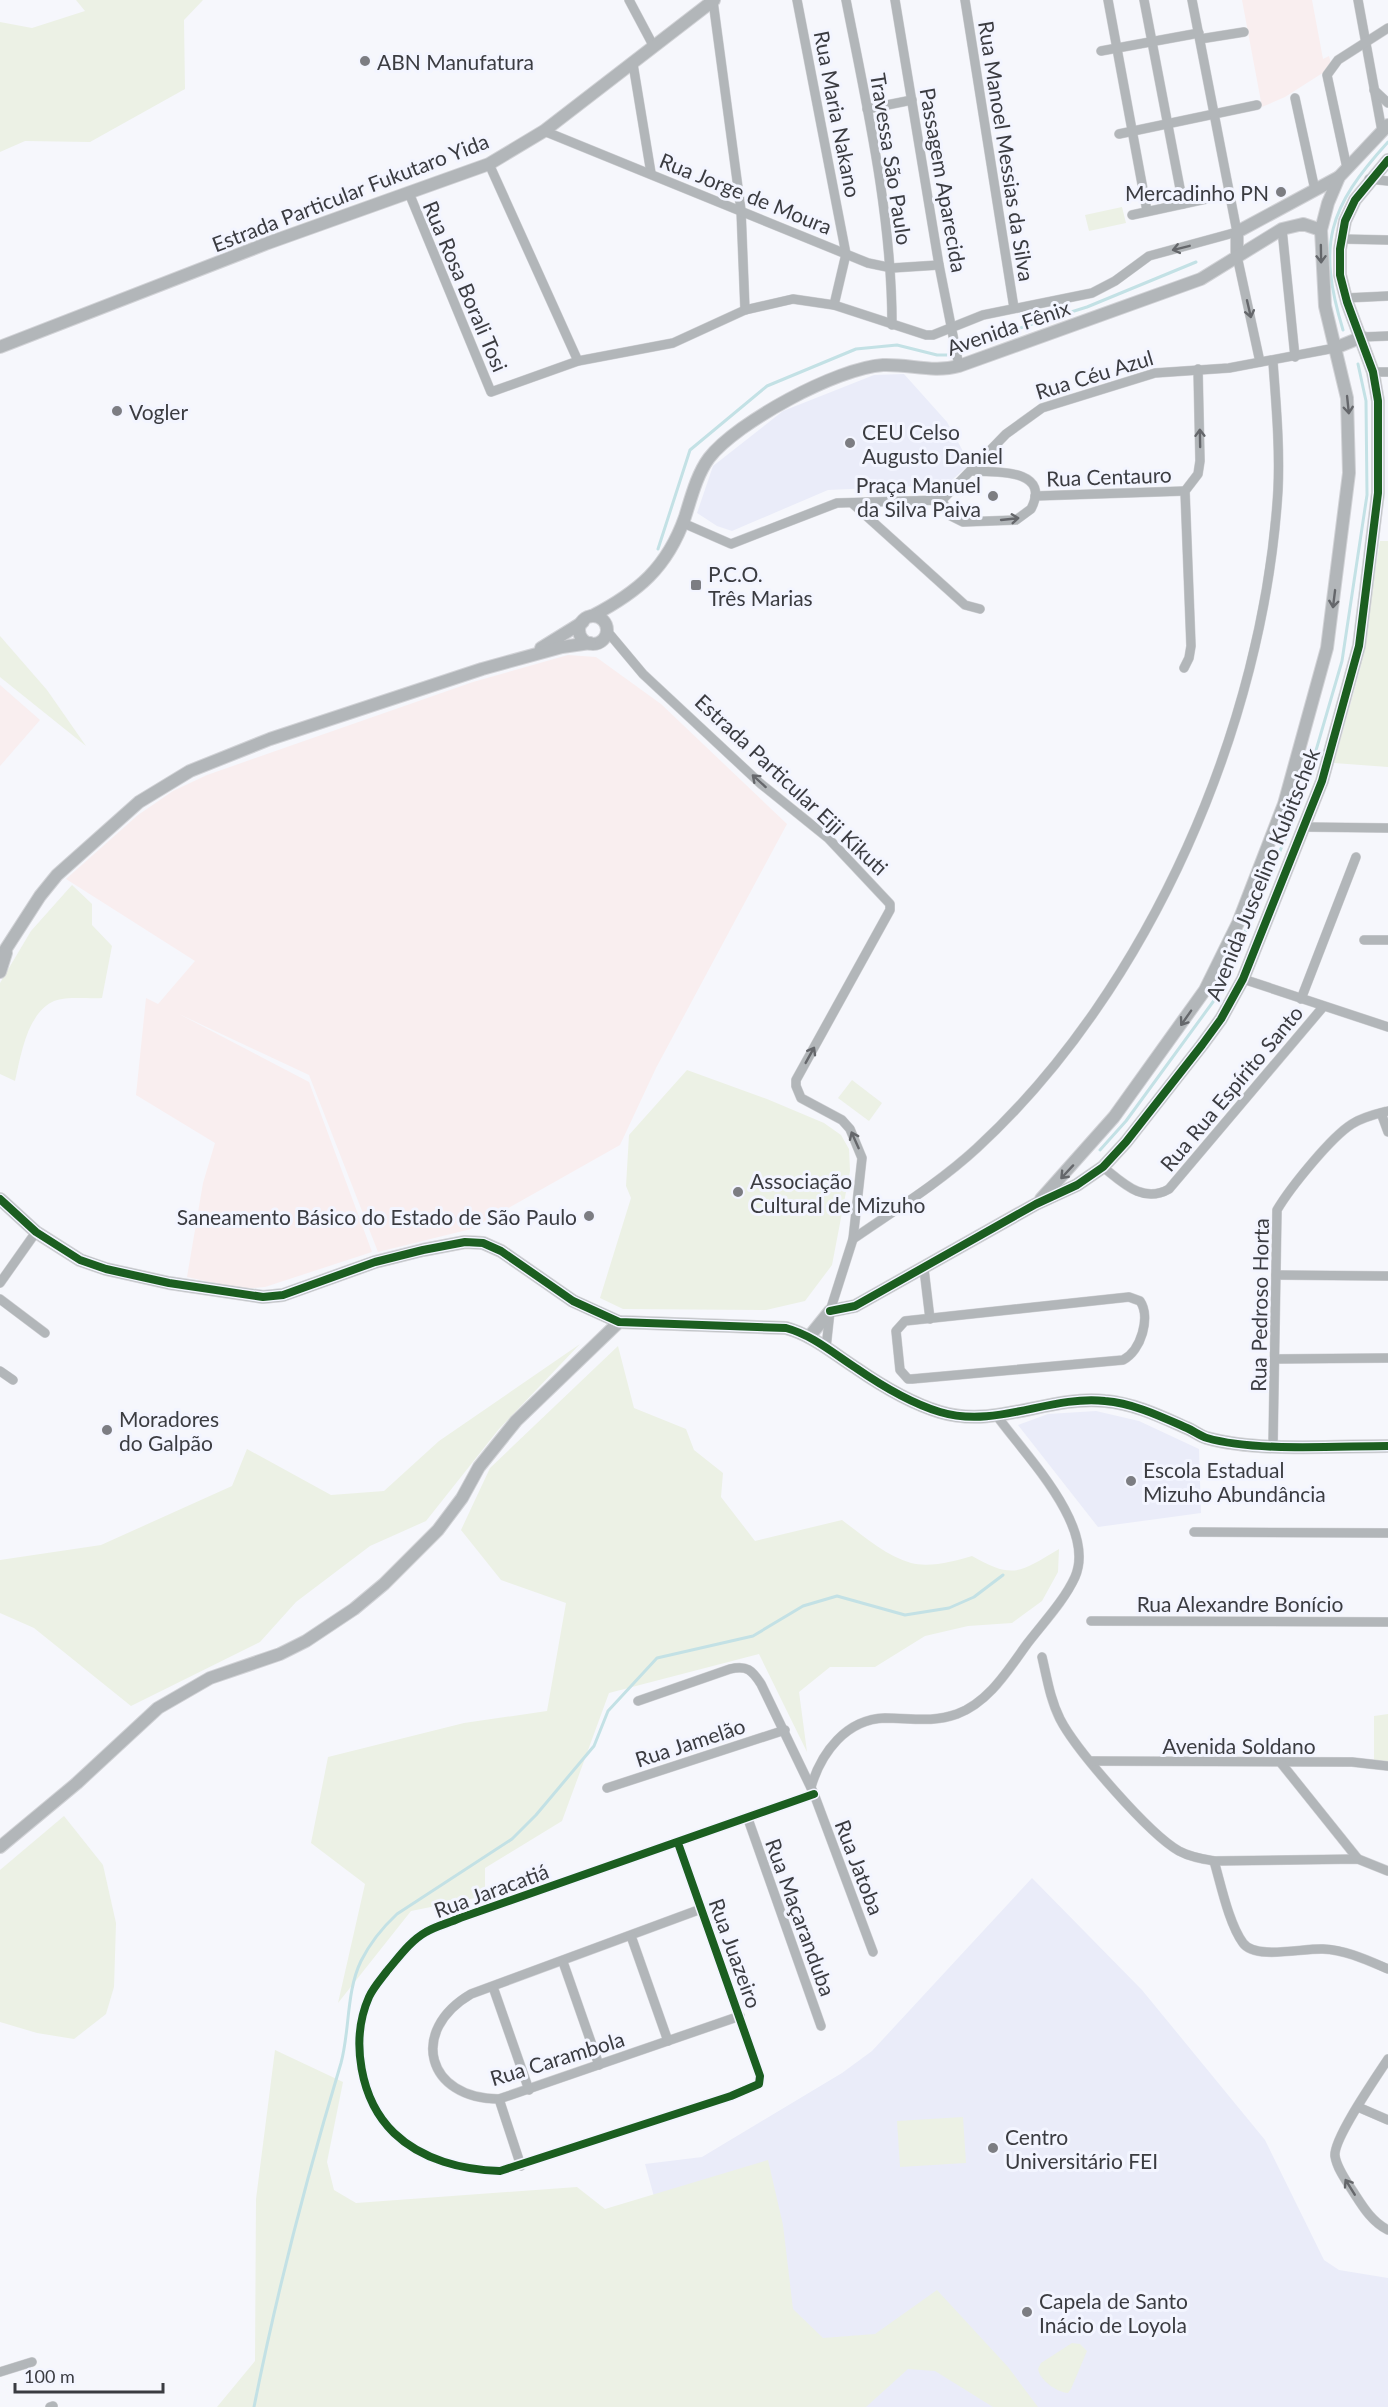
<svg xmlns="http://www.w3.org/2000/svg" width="1388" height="2407" font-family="Lato,sans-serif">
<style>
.built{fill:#eaecf9}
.industrial{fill:#f9eeef}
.green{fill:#ecf1e5}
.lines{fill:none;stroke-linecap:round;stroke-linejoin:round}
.stream{stroke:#c3e1e5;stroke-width:3}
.minor-casing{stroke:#d1d2d6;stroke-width:10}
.tertiary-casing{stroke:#d1d2d6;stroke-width:14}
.minor{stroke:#b2b6b9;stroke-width:9}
.tertiary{stroke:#b2b6b9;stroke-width:12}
.cycleway-casing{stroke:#f3f5ff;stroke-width:11}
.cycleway{stroke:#1b5e20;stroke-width:8}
.oneway{stroke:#65676b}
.poi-dot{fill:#7c7d82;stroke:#f3f5ff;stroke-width:2}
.labels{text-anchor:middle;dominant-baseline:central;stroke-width:6;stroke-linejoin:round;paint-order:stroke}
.poi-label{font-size:21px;fill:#3b3c41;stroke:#f3f5ff;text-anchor:start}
.street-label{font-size:21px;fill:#3b3c41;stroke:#f3f5ff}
</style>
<rect width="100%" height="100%" fill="#f6f7fc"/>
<g class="built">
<path d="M904 374 947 422 970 464 953 479 942 485 828 490 732 531 717 526 697 513 713 466 783 411 874 375Z"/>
<path d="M1096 1411 1139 1421 1199 1449 1201 1513 1098 1527 1018 1425 1048 1414Z"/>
<path d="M1032 1878 1142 1990 1265 2140 1324 2260 1339 2270 1388 2278V2407H712L645 2164 702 2157 842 2073 872 2051Z"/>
</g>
<g class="industrial">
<path d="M1242 0H1312L1323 59 1329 56 1332 67 1285 97 1262 107Z"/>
<path d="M568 655 596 657 661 704 787 824 656 1068 620 1145 471 1229 378 1252 309 1075 179 1014 309 1082 372 1252 265 1287 242 1289 187 1277 203 1183 215 1143 136 1095 146 998 158 1004 195 961 66 879 138 815 173 791 207 775 473 682Z"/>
<path d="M0 685 40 720 0 766Z"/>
</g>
<g class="green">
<path d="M76 0H203L184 20 185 89 90 142 25 141 0 152V22L32 28 85 11Z"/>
<path d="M1122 207 1126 223 1089 231 1085 215Z"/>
<path d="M1380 541H1388V767L1334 763 1360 670Z"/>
<path d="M0 636 47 690 86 746 0 677Z"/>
<path d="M72 885 92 904V925L112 946 102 998C89 999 67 996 54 1001 27 1013 21 1055 15 1081L0 1074V983L31 931Z"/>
<path d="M687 1070 767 1099 824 1123 841 1135 849 1149 850 1171 832 1265 805 1301 766 1310 623 1309 600 1298 631 1198 626 1186 629 1135Z"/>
<path d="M852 1080 882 1103 869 1121 838 1098Z"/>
<path d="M580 1344 499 1429 426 1521 370 1546 296 1602 260 1642 131 1706 34 1628 0 1613V1560L101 1545 232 1486 247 1449 331 1495 384 1491 439 1441Z"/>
<path d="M618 1346 634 1408 686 1429 694 1450 723 1473 721 1497 755 1541 842 1520C862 1535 886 1556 911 1563 930 1568 955 1561 972 1556 1014 1580 1020 1572 1059 1549L1058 1572 1042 1601 1012 1623 968 1626 925 1636 875 1667H830L799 1692 807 1752 759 1654 609 1693 562 1821 485 1868V1896L411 1911 338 2003 365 1884 311 1843 328 1757 464 1723 547 1711 566 1603 501 1580 461 1530 490 1468Z"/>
<path d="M1388 1714V1768L1374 1763V1716Z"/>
<path d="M64 1816 103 1865 116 1923 114 1987 106 2014 74 2039 37 2033 0 2022V1870Z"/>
<path d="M275 2050 343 2082 327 2162 334 2190 356 2203 577 2187 605 2209 768 2160 783 2225 793 2309 823 2338 875 2334 937 2290 1008 2367 1038 2407H993L935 2371 908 2369 866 2407H217L255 2361 256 2199Z"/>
<path d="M963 2117 966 2163 900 2167 897 2121Z"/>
<path d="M1072 2343 1080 2344 1087 2351 1071 2389 1068 2393C1056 2392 1040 2380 1038 2369L1041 2363Z"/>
</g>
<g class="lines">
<g class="stream">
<path d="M1343 330C1317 244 1328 208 1388 142"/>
<path d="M966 345 1087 307 1196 262"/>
<path d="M658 549 690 450 767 386 856 349 897 345 937 355H948"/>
<path d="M1100 1150 1126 1121 1218 995 1301 802 1342 661 1367 495 1366 401 1358 364"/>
<path d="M254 2407C277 2291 307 2176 341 2063 350 2030 346 1992 361 1961 370 1943 383 1927 397 1914L512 1839 536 1815 594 1746 608 1711 657 1658 753 1636 803 1606 837 1596 905 1615 949 1608 974 1597 1003 1575"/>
</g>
<defs>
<g id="minor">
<path d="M629 0 654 47"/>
<path d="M797 0 846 254 834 305"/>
<path d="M846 0C867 107 892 216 892 325"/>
<path d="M895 0 939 265 959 366"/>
<path d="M965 0 1014 308"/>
<path d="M1108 0 1147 211"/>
<path d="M1144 0 1183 204"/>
<path d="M1358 0 1382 131"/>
<path d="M713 1 741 210 745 310"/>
<path d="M1200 39 1244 32"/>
<path d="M1101 51 1199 33"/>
<path d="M633 64 651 173"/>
<path d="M1374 90 1388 103"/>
<path d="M1295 98 1315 190"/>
<path d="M867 109 912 100"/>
<path d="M544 131 868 263 892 268 939 265"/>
<path d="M1119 134 1257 105"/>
<path d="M489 164 578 361"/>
<path d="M1347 168 1327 75 1338 60 1388 28"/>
<path d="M1369 179 1388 181"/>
<path d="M409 193 491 392 578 361 673 343 745 310 793 299 834 305 926 335H933L983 315 1092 293 1115 281 1149 256 1237 232 1192 0"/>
<path d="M1132 215 1229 194"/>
<path d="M1282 229 1295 357"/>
<path d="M1342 239 1388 240"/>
<path d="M1237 256 1260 362"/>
<path d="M1346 298 1388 296"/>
<path d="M1362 337 1388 336"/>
<path d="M1373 372H1388"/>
<path d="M1035 496 1185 491"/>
<path d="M942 500 1006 434 1042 408 1155 373 1229 368 1335 348"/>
<path d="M942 500 949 515 963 522 1016 520 1031 509C1052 468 994 472 972 471"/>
<path d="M852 503 965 605 980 609"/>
<path d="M683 523 731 544 837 503 942 500"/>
<path d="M607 631 643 674 761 784 828 838 890 904V910L796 1080V1086L801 1098 842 1120 850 1129 862 1158 853 1239 830 1311 826 1348"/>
<path d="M1184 668 1189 658 1191 646 1185 491 1198 474 1200 461 1198 369"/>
<path d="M1305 827 1388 828"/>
<path d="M1364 940H1388"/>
<path d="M1243 979 1388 1027"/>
<path d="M1301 999 1356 857"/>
<path d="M1381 1113 1388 1132"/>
<path d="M1103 1167C1123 1183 1143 1204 1169 1189L1323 1007"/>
<path d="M853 1239C895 1210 939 1183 977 1148 1150 989 1264 724 1278 490 1280 447 1276 404 1273 362"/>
<path d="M924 1269 930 1319"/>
<path d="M1276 1275 1388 1276"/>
<path d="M0 1283 36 1232"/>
<path d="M1129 1297 1140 1301C1151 1317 1141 1351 1123 1360L912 1379H908L900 1370 896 1331 905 1321Z"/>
<path d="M0 1299 45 1333"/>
<path d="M1275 1359 1388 1358"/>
<path d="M0 1371 13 1380"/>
<path d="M1273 1445 1277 1210C1290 1188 1331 1137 1352 1124 1363 1117 1376 1114 1388 1111"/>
<path d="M1194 1532 1388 1533"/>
<path d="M1091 1621 1388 1622"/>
<path d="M1042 1657C1047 1678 1050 1699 1060 1719 1076 1750 1149 1834 1179 1851 1190 1857 1202 1859 1214 1861L1358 1859 1388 1871"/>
<path d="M638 1701 730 1669C747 1665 752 1670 761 1684L814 1794 873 1952"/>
<path d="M1090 1761 1352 1762 1388 1766"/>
<path d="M1281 1763 1358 1859"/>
<path d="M811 1787C821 1753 846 1719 885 1718 911 1718 932 1723 957 1714 989 1702 1008 1670 1027 1644 1043 1623 1064 1601 1075 1577 1097 1527 1025 1455 997 1416"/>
<path d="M607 1788 785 1730"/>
<path d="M748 1819 821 2026"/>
<path d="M678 1843 760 2076 759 2084 731 2096 500 2171C463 2170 422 2160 394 2133 360 2100 350 2040 369 1997 373 1988 381 1979 387 1971 399 1957 410 1941 426 1932 436 1926 449 1923 460 1918L814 1794"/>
<path d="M1214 1861C1221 1885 1229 1924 1243 1943 1255 1960 1303 1948 1323 1949 1346 1950 1367 1960 1388 1969"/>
<path d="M701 1909 471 1994C408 2031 427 2099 499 2099L740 2016"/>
<path d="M631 1936 668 2041"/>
<path d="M563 1962 599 2065"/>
<path d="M493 1987 529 2090"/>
<path d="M1388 2059C1377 2076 1333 2139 1335 2156 1337 2169 1347 2182 1354 2193 1363 2207 1372 2222 1388 2230"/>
<path d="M499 2099 521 2166"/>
<path d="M1358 2107 1388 2120"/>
<path d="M0 2372 32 2362"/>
<path d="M50 2407 53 2406"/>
</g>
<g id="tertiary">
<path d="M1237 256V232L1339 177"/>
<path d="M0 347 268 243 489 164 544 131 714 0"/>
<path d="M1335 348 1362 337"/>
<path d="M592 616C638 592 667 568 685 517 691 498 697 474 709 458 737 422 837 368 883 365 910 364 933 373 959 366L1201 279 1282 229 1303 224 1321 230"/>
<circle cx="593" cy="630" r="14"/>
<path d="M541 648 583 622"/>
<path d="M0 958 40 896 57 875 139 802 190 771 270 739 482 669 562 647 590 643"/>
<path d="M0 972 6 953"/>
<path d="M0 1199 36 1232 80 1260 106 1269 169 1283 263 1297 283 1295 375 1262 423 1250 465 1242 483 1243 501 1251 573 1301 619 1322 786 1328C812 1335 833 1353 856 1368 882 1386 910 1403 940 1412 996 1429 1049 1395 1105 1401 1133 1403 1162 1417 1187 1428 1194 1431 1200 1436 1207 1438 1255 1452 1337 1446 1388 1446"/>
<path d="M1041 1199 1114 1117 1205 990 1238 923 1284 804 1327 648 1349 473 1347 398 1325 306 1321 230 1328 203 1339 177 1388 125"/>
<path d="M809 1337 830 1311 855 1306 1036 1204 1077 1185 1103 1167 1126 1142 1202 1045 1221 1019 1243 979 1322 781 1359 646 1378 493V401L1373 372 1347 302 1340 275V249L1345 221 1355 200 1388 160"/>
<path d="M0 1847 77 1783 158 1708 210 1678 280 1654 306 1641 354 1609 384 1584 438 1530 462 1498 479 1467 516 1421 619 1322"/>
</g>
</defs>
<use href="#minor" class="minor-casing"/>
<use href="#tertiary" class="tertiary-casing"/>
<use href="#minor" class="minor"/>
<use href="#tertiary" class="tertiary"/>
<defs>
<g id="cycleway">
<path d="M0 1199 36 1232 80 1260 106 1269 169 1283 263 1297 283 1295 375 1262 423 1250 465 1242 483 1243 501 1251 573 1301 619 1322 786 1328C812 1335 833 1353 856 1368 882 1386 910 1403 940 1412 996 1429 1049 1395 1105 1401 1133 1403 1162 1417 1187 1428 1194 1431 1200 1436 1207 1438 1255 1452 1337 1446 1388 1446"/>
<path d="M830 1311 855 1306 1036 1204 1077 1185 1103 1167 1126 1142 1202 1045 1221 1019 1243 979 1322 781 1359 646 1378 493V401L1373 372 1347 302 1340 275V249L1345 221 1355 200 1388 160"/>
<path d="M678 1843 760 2076 759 2084 731 2096 500 2171C463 2170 422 2160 394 2133 360 2100 350 2040 369 1997 373 1988 381 1979 387 1971 399 1957 410 1941 426 1932 436 1926 449 1923 460 1918L814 1794"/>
</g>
</defs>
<use href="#cycleway" class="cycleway-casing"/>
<use href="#cycleway" class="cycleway"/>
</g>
<defs><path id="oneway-shaft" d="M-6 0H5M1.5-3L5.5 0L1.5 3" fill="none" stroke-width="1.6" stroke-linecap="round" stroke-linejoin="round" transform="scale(1.5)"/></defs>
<g class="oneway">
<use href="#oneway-shaft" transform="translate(1181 248) rotate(166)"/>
<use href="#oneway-shaft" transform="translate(1321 254) rotate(89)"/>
<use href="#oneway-shaft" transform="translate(1249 309) rotate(77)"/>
<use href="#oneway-shaft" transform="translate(1348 405) rotate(84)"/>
<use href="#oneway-shaft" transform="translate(1200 438) rotate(-91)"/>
<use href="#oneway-shaft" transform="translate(1010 519) rotate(-6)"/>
<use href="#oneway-shaft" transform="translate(1334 599) rotate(97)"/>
<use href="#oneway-shaft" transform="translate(759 781) rotate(-138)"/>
<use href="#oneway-shaft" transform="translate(1186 1018) rotate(125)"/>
<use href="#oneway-shaft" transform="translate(810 1055) rotate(-61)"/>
<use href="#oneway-shaft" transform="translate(855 1140) rotate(-114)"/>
<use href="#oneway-shaft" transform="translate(1067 1172) rotate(133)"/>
<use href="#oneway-shaft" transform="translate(1350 2187) rotate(-122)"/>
</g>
<g class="poi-dot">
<circle cx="365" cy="61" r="6"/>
<circle cx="1281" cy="192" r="6"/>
<circle cx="117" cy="411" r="6"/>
<circle cx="850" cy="443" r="6"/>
<circle cx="993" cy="496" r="6"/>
<rect x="690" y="579" width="12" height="12" rx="3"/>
<circle cx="738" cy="1192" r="6"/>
<circle cx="589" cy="1216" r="6"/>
<circle cx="107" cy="1430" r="6"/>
<circle cx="1131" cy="1481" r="6"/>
<circle cx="993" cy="2148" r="6"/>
<circle cx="1027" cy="2312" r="6"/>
</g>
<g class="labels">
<g class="poi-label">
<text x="377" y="61">ABN Manufatura</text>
<text x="1269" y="192" text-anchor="end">Mercadinho PN</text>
<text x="129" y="411">Vogler</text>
<text x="862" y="431">CEU Celso<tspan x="862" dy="24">Augusto Daniel</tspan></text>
<text x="981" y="484" text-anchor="end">Praça Manuel<tspan x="981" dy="24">da Silva Paiva</tspan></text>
<text x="708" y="573">P.C.O.<tspan x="708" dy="24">Três Marias</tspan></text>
<text x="750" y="1180">Associação<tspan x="750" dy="24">Cultural de Mizuho</tspan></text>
<text x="577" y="1216" text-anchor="end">Saneamento Básico do Estado de São Paulo</text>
<text x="119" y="1418">Moradores<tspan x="119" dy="24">do Galpão</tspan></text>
<text x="1143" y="1469">Escola Estadual<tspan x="1143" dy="24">Mizuho Abundância</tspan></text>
<text x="1005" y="2136">Centro<tspan x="1005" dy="24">Universitário FEI</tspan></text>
<text x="1039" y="2300">Capela de Santo<tspan x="1039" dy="24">Inácio de Loyola</tspan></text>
</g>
<g class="street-label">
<text transform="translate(838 114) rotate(79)">Rua Maria Nakano</text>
<text transform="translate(1007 151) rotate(81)">Rua Manoel Messias da Silva</text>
<text transform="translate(892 159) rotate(81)">Travessa São Paulo</text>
<text transform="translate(944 180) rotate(80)">Passagem Aparecida</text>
<text transform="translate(350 192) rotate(-21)">Estrada Particular Fukutaro Yida</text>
<text transform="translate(746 193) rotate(22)">Rua Jorge de Moura</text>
<text transform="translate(466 286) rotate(67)">Rua Rosa Borali Tosi</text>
<text transform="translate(1008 327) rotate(-19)">Avenida Fênix</text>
<text transform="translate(1094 374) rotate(-17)">Rua Céu Azul</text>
<text transform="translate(1109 476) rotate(-2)">Rua Centauro</text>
<text transform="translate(792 784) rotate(43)">Estrada Particular Eiji Kikuti</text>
<text transform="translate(1262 874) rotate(-68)">Avenida Juscelino Kubitschek</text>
<text transform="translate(1231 1088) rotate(-50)">Rua Rua Espírito Santo</text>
<text transform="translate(1259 1305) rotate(-89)">Rua Pedroso Horta</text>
<text x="1240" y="1603">Rua Alexandre Bonício</text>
<text transform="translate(690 1742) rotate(-18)">Rua Jamelão</text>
<text x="1239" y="1745">Avenida Soldano</text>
<text transform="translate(860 1867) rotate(69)">Rua Jatoba</text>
<text transform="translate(491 1890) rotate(-20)">Rua Jaracatiá</text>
<text transform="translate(801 1917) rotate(70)">Rua Maçaranduba</text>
<text transform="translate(736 1953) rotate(70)">Rua Juazeiro</text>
<text transform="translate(557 2058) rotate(-17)">Rua Carambola</text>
</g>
</g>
<path d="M15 2383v9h148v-9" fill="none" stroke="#3b3c41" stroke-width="3"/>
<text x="24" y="2383" font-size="18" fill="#3b3c41" stroke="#f3f5ff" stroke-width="4.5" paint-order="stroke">100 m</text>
</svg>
